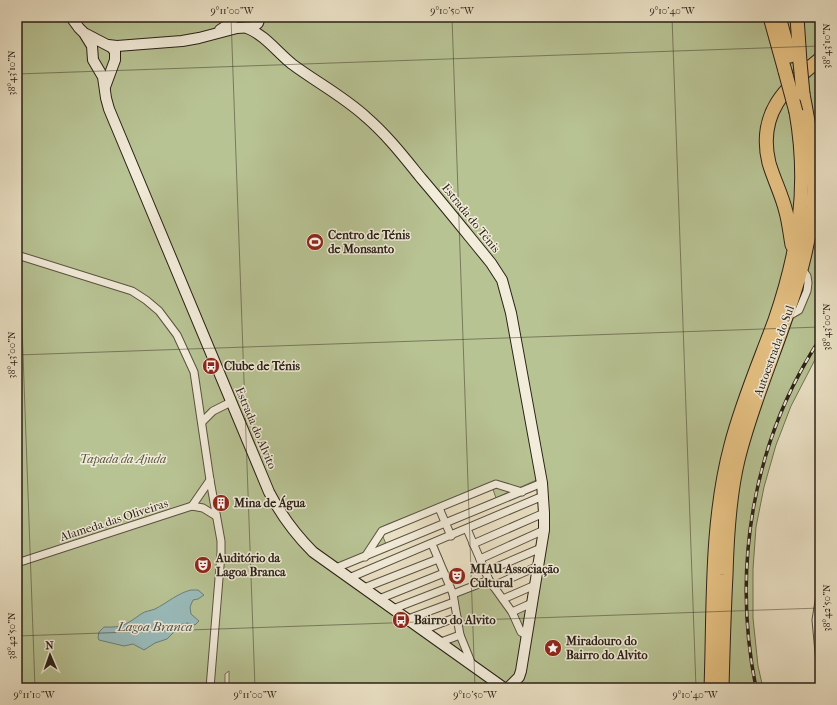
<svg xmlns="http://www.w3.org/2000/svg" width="837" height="705" font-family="'IM FELL French Canon',serif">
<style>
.green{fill:#b8c394;stroke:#717256;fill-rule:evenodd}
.water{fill:#9abcbc;stroke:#6d7e7a}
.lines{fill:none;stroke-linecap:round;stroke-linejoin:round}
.street-casing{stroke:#5a5143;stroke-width:9}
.secondary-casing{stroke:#2a2117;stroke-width:12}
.highway-casing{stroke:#2a2117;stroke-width:15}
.street{stroke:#f2ecda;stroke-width:7}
.secondary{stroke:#f2ecda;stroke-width:10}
.highway{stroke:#e6c183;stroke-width:13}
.rail-casing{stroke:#2a2117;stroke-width:3.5}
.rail{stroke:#f2ecda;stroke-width:2;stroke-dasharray:6;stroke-linecap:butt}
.highway-bridge-casing{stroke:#2a2117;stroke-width:15;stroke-linecap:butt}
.highway-bridge{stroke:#e6c183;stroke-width:13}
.ticks{fill:none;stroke:#2a2117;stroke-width:1;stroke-opacity:0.45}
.labels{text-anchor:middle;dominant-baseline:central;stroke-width:3;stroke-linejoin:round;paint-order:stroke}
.street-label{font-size:12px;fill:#2a2117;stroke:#f2ecda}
.poi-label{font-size:12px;font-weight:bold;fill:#2a2117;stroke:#f2ecda;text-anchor:start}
.park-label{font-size:12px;font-style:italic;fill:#55523c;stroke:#f2ecda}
.water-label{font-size:13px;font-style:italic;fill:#4c5049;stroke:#f2ecda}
.neatline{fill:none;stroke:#2a2117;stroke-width:1.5}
.ticks-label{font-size:10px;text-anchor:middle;fill:#2a2117}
</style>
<rect width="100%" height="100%" fill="#ebe2c6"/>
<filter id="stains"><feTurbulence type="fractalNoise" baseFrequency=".005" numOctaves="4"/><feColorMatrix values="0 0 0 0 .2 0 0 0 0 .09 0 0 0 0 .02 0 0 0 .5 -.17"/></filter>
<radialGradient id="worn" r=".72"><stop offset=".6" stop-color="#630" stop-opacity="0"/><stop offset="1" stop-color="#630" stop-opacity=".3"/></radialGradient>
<path class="green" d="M17 17H820V350L791 406 776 445 764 487 756 527 753 569V618L758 666 763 688H229V671L225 674V688H17ZM541 478 544 516 529 606 511 613 488 579 451 595 458 636 439 644 333 567 386 544 381 532 386 525 491 484 496 498Z"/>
<path class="water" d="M191 590H198L204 595 198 599 193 600 190 607 191 614 199 621 195 625 188 623 182 624 167 639 155 643 144 650 133 644 124 646 99 640 98 638 99 632 104 627C122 628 127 624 141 614 145 611 150 611 155 609 167 603 178 593 191 590Z"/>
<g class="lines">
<defs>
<g id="street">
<path d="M17 255 132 291 146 300 159 311 177 335 194 372 210 480 221 541V554L210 688"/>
<path d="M787 317 799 310 807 291 808 283 807 276 802 269"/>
<path d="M202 422 213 411 231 402"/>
<path d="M192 506 210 480"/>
<path d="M439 508 451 536"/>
<path d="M467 529 489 580 512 612 521 632 527 635"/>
<path d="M432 544 453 594 460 635 471 662V664"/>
<path d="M473 544 544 513"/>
<path d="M365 557 382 531 496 484 522 492"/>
<path d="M480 559 544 530"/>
<path d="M17 563 192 506 203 508 216 516"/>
<path d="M336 568 542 483"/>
<path d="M485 572 541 548"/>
<path d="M349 578 543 496"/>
<path d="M493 586 538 566"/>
<path d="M364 588 438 559"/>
<path d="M453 594 489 580"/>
<path d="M820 595 816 620 820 663"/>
<path d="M379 599 444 573"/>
<path d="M503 599 535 585"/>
<path d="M393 609 450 587"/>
<path d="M512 612 532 603"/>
<path d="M408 619 454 602"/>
<path d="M423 630 457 617"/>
<path d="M441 642 460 635"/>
</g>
<g id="secondary">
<path d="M71 17 79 28 84 33 92 46 93 60 103 77 106 98 109 109 269 492C281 515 295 534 313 552L504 688"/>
<path d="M247 28C265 35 277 52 292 64 316 82 343 96 366 117 387 135 404 157 421 178 445 206 468 235 491 263L502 280 511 313 542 483 544 513V530L521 671 519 677 508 688"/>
<path d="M220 30 229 24 235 17"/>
<path d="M86 34 111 47 115 51V60L105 87"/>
<path d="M108 45 117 46 182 41 199 38 237 28 253 27 258 23 260 17"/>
</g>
<g id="highway">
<path d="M770 17 785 71"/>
<path d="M779 17 790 56"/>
<path d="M797 17 800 62"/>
<path d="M792 245C790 234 789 223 786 212 782 195 774 180 769 163 757 114 785 87 820 59"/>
<path d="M711 688C714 607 710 524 731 445 742 402 760 361 775 320 799 250 809 186 796 112"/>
<path d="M722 688C723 650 724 613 726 575 727 537 729 497 738 460 760 369 810 286 814 190 815 158 809 125 803 94"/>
</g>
</defs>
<use href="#street" class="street-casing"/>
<use href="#secondary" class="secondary-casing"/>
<use href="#highway" class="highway-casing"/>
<use href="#street" class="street"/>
<use href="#secondary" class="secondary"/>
<use href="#highway" class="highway"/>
<defs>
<path id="rail" d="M756 688C732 569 752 442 820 339"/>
</defs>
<use href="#rail" class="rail-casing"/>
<use href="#rail" class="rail"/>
<defs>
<g id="highway-bridge">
<path d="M800 62 803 94"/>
<path d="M785 71 796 112"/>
</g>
</defs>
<use href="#highway-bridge" class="highway-bridge-casing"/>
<use href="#highway-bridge" class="highway-bridge"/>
</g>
<path class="ticks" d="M231 17 255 688M452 17 475 688M672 17 696 688M17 74 820 46M17 187 35 688M17 355 820 327M17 636 820 608"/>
<defs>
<symbol id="stadium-disc" viewBox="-11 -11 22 22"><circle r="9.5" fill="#8f2418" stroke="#f2ecda"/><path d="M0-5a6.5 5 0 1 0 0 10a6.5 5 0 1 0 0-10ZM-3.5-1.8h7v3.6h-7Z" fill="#fff"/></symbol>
<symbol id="bus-disc" viewBox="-11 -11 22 22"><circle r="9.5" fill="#8f2418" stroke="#f2ecda"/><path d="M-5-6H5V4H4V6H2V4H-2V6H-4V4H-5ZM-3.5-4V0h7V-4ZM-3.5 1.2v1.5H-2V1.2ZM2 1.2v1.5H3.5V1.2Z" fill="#fff"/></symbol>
<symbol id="building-disc" viewBox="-11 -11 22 22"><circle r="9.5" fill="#8f2418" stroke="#f2ecda"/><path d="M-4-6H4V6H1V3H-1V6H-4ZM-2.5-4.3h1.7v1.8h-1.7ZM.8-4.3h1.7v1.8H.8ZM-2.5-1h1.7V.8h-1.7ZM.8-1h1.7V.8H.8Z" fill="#fff"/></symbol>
<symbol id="theatre-disc" viewBox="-11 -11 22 22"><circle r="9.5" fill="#8f2418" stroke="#f2ecda"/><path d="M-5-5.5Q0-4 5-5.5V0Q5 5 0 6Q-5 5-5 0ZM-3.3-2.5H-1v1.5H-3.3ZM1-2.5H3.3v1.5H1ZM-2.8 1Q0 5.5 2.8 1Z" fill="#fff"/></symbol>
<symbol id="sight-disc" viewBox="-11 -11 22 22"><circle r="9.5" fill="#8f2418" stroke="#f2ecda"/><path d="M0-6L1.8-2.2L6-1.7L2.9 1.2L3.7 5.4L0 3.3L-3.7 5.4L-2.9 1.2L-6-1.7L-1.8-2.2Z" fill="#fff"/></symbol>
</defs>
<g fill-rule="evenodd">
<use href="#stadium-disc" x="305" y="232" width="20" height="20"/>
<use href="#bus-disc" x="201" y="356" width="20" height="20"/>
<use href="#building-disc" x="211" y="493" width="20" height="20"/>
<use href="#theatre-disc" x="193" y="555" width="20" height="20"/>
<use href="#theatre-disc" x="447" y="566" width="20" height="20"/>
<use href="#bus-disc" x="391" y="610" width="20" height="20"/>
<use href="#sight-disc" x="543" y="638" width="20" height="20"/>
</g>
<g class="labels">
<g class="street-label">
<text transform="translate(471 218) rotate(51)">Estrada do Ténis</text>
<text transform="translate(774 351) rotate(-70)">Autoestrada do Sul</text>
<text transform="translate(256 428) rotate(67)">Estrada do Alvito</text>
<text transform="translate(114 520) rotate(-18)">Alameda das Oliveiras</text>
</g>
<g class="poi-label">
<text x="328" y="235">Centro de Ténis<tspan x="328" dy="14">de Monsanto</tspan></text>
<text x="224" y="366">Clube de Ténis</text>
<text x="234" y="503">Mina de Água</text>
<text x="216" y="558">Auditório da<tspan x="216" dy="14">Lagoa Branca</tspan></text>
<text x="470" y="569">MIAU Associação<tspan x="470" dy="14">Cultural</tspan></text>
<text x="414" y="620">Bairro do Alvito</text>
<text x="566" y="641">Miradouro do<tspan x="566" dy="14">Bairro do Alvito</tspan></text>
</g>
<g class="park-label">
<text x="123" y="459">Tapada da Ajuda</text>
</g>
<g class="water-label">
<text x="155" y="626">Lagoa Branca</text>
</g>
</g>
<rect width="837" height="705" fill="none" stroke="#ebe2c6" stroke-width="44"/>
<g transform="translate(50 655) rotate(358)" stroke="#f2ecda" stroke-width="3" paint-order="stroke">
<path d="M0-3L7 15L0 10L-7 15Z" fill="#2a2117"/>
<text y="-6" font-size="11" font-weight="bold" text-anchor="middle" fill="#2a2117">N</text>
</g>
<rect x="22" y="22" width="793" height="661" class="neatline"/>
<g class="ticks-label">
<text x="232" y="14">9°11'00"W</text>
<text x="452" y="14">9°10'50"W</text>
<text x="672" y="14">9°10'40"W</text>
<text transform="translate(826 46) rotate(-90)" y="4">38°43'10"N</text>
<text transform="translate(11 73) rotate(-90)" y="4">38°43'10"N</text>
<text transform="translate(826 327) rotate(-90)" y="4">38°43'00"N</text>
<text transform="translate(11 355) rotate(-90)" y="4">38°43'00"N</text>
<text transform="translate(826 608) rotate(-90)" y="4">38°42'50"N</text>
<text transform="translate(11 636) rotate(-90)" y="4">38°42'50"N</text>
<text x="34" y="698">9°11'10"W</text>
<text x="255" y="698">9°11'00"W</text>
<text x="475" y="698">9°10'50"W</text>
<text x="695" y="698">9°10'40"W</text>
</g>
<rect width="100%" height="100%" filter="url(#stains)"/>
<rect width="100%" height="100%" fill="url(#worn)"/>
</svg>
